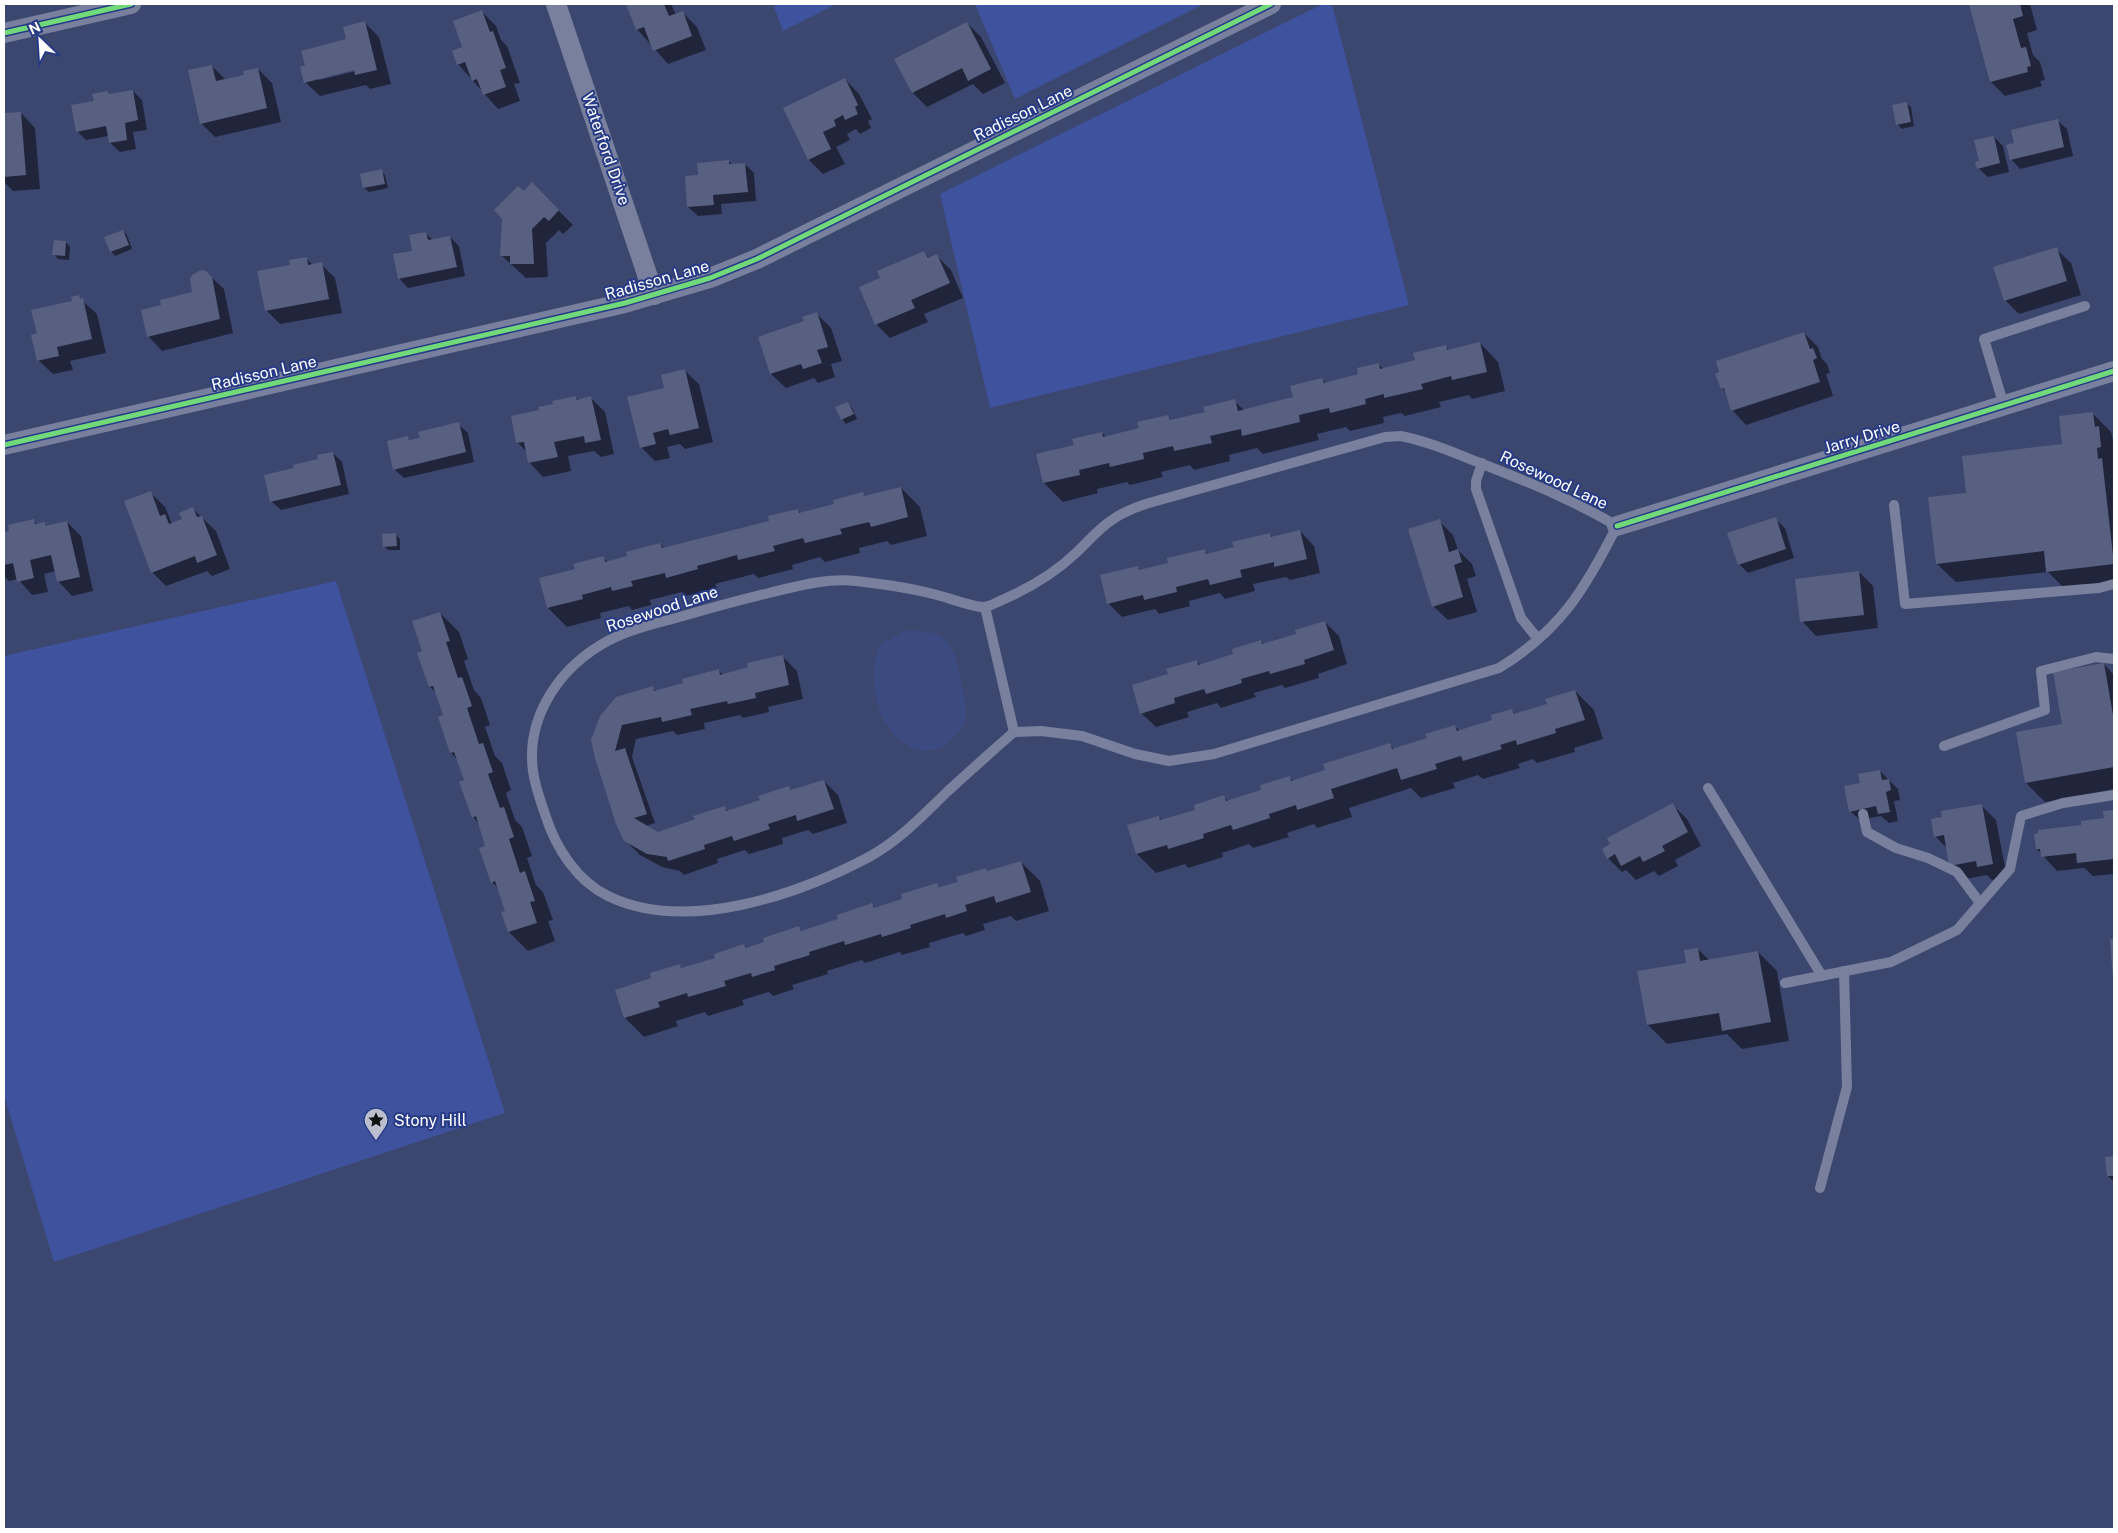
<svg xmlns="http://www.w3.org/2000/svg" width="2118" height="1533" font-family="'Public Sans',sans-serif">
<style>
.green{fill:#3e529e}
.water{fill:#3b4a80}
.shadow{fill:#0007;fill-rule:evenodd}
.building{fill:#586081}
.lines{fill:none;stroke-linecap:round;stroke-linejoin:round}
.lane{stroke:#78809e;stroke-width:10}
.street{stroke:#78809e;stroke-width:20}
.cycleway-casing{stroke:#263a86;stroke-width:8}
.cycleway{stroke:#71d979;stroke-width:5}
.labels{text-anchor:middle;dominant-baseline:central;stroke-width:4;stroke-linejoin:round;paint-order:stroke}
.street-label{font-size:16px;fill:#fff;stroke:#263a86}
.poi-label{font-size:16px;fill:#fff;stroke:#263a86;text-anchor:start}
</style>
<rect width="100%" height="100%" fill="#3c4770"/>
<g class="green">
<path d="M773 4H837L783 31Z"/>
<path d="M975 4H1204L1015 99Z"/>
<path d="M1323 4H1332L1409 305 990 408 940 194Z"/>
<path d="M336 581 505 1113 54 1262 4 1095V656Z"/>
</g>
<path class="water" d="M906 631C952 629 954 647 962 686 964 698 969 712 964 723 960 732 954 738 947 743 922 762 895 742 883 718 873 697 870 665 880 644Z"/>
<g class="shadow">
<path d="M630 4H671L676 15 682 12 697 27 706 50 668 64 637 29 628 5Z"/>
<path d="M1970 4H2030L2037 30 2027 33 2033 55 2040 62 2045 80 2040 81 2042 86 2005 96 1991 82Z"/>
<path d="M482 12 496 26 501 40 507 46 520 83 514 84 520 101 498 109 458 64 464 47Z"/>
<path d="M365 23 379 37 391 84 370 89 366 85 320 96 305 82ZM360 67V70L319 80V78Z"/>
<path d="M967 23 981 37 1005 83 983 94 973 84 927 107 913 93 896 59Z"/>
<path d="M212 66 226 80 245 76 258 69 272 83 281 122 215 137 201 123Z"/>
<path d="M845 79 859 94 872 119 868 121 871 128 860 134 856 129 847 134 850 140 836 147 845 164 823 174 809 160 785 109Z"/>
<path d="M133 91 142 100 147 130 133 132 136 149 120 152 110 143 109 136 86 140 77 131 108 92 111 95Z"/>
<path d="M1906 103 1911 107 1914 126 1902 129 1897 124Z"/>
<path d="M21 113 35 128 40 189 13 191 4 182V115Z"/>
<path d="M2057 120 2067 129 2073 156 2020 169 2011 159 2016 144Z"/>
<path d="M1994 137 2003 146 2009 172 1988 177 1978 168Z"/>
<path d="M728 161 733 165 745 164 754 173 756 201 721 204 722 214 698 216 688 207 699 176Z"/>
<path d="M381 171 385 175 388 188 369 192 364 188Z"/>
<path d="M532 184 573 225 563 234 559 230 546 243 548 277 526 278 501 255 504 218Z"/>
<path d="M123 231 127 235 132 249 115 256 111 251Z"/>
<path d="M425 233 433 240 450 237 459 246 465 276 408 288 399 278Z"/>
<path d="M66 242 70 247 69 260 58 259 54 254Z"/>
<path d="M2056 249 2071 263 2081 295 2019 314 2005 300Z"/>
<path d="M924 252 930 259 937 256 951 270 963 298 924 314 928 322 890 338 876 324 881 278Z"/>
<path d="M306 258 313 265 321 264 335 278 342 313 280 324 266 310 292 266Z"/>
<path d="M209 275 224 289 233 333 162 351 148 336 194 293Z"/>
<path d="M78 297 97 314 106 353 70 361 73 370 53 374 38 360V334Z"/>
<path d="M816 313 831 328 842 361 831 364 835 377 818 383 814 378 786 388 771 374 805 322Z"/>
<path d="M1804 333 1818 347 1822 359 1827 364 1830 373 1826 374 1833 396 1746 425 1732 410 1727 394 1722 388Z"/>
<path d="M1480 343 1498 362 1505 391 1472 399 1469 395 1439 402 1441 407 1405 416 1401 413 1383 417 1384 423 1350 431 1346 427 1317 434 1319 440 1263 454 1257 448 1229 455 1230 461 1194 470 1190 465 1161 472 1163 477 1130 485 1127 482 1097 489 1098 493 1063 502 1044 483 1037 455 1075 446 1102 433 1106 437 1140 429 1168 416 1172 421 1206 412 1234 401 1244 410 1295 398 1322 379 1326 383 1360 375 1379 364 1383 369 1416 361 1446 347 1449 351Z"/>
<path d="M684 370 699 384 713 442 685 449 680 444 667 447 670 458 655 461 641 447 666 389Z"/>
<path d="M576 397 579 400 591 398 605 412 614 454 601 457 594 451 568 456 571 471 543 477 529 462 527 452 517 442 540 411Z"/>
<path d="M848 403 852 408 857 419 846 424 842 419Z"/>
<path d="M2092 413 2111 432 2114 444V584L2066 590 2048 572 1956 582 1937 564 1967 494 2063 445Z"/>
<path d="M458 424 468 433 474 462 404 478 394 469 408 438 411 441 421 439Z"/>
<path d="M333 453 342 462 349 494 281 510 271 501 295 469 320 460Z"/>
<path d="M901 488 920 507 927 536 891 545 887 541 859 548 860 553 825 562 820 557 792 565 793 569 758 578 754 574 715 584 717 588 686 596 682 592 650 600 651 605 632 610 629 606 600 613 601 618 567 627 548 608 576 570 603 558 608 562 629 557 660 544 665 549 771 522 798 510 801 514 835 505 862 494 866 497Z"/>
<path d="M150 492 165 507 172 524 183 520 193 509 216 531 230 569 212 576 207 571 166 586 152 572Z"/>
<path d="M1775 519 1785 528 1794 558 1748 573 1739 564Z"/>
<path d="M34 521 38 525 44 524 47 527 67 522 81 536 93 591 72 596 58 581 56 571 44 574 48 592 32 595 18 579 9 581 4 576V533Z"/>
<path d="M1439 521 1453 535 1458 550 1472 564 1476 576 1467 579 1477 612 1448 620 1433 606Z"/>
<path d="M1300 531 1314 546 1320 573 1290 580 1286 577 1253 584 1255 591 1225 599 1220 593 1189 601 1190 606 1159 614 1155 609 1122 617 1108 603 1138 567 1141 571 1170 564 1204 551 1208 554 1235 548 1270 534 1273 538Z"/>
<path d="M396 535 400 539V550H388L384 546Z"/>
<path d="M1859 572 1873 586 1878 628 1816 636 1802 621Z"/>
<path d="M440 613 459 632 468 659 464 661 474 690 481 698 490 725 485 727 495 756 502 763 511 790 506 793 515 820 522 827 532 856 527 858 536 885 543 892 553 920 548 921 555 941 528 951 509 932 507 911 500 890 492 882 487 846 479 824 473 817 465 781 458 760 451 753 439 718 445 716 438 694 430 687 423 652Z"/>
<path d="M1325 622 1339 636 1347 664 1318 674 1319 678 1285 688 1282 685 1254 693 1256 697 1221 708 1217 703 1187 712 1189 717 1156 727 1141 713 1170 675 1196 661 1201 665 1234 655 1261 641 1264 645 1298 635Z"/>
<path d="M783 657 797 671 803 699 768 707 769 712 743 718 740 715 704 723 705 729 677 735 673 731 636 739 632 757 655 823 646 826 658 833 724 808 728 811 761 801 788 788 792 791 824 781 838 795 847 823 813 834 808 830 782 838 783 844 749 854 745 850 717 859 718 863 684 875 680 871 662 867 640 855 625 840 593 740 652 688 657 692 684 684 718 670 723 675Z"/>
<path d="M2104 664 2114 675V789L2045 802 2026 783 2018 733 2064 725Z"/>
<path d="M1575 691 1594 710 1603 739 1574 748 1575 752 1537 763 1533 759 1518 764 1520 768 1483 779 1478 775 1453 783 1455 788 1421 798 1411 788 1349 808 1352 817 1317 828 1314 824 1287 833 1289 837 1253 848 1249 844 1222 853 1223 857 1188 868 1185 864 1156 873 1137 854 1129 826 1159 817 1163 821 1197 810 1224 797 1229 802 1263 791 1289 777 1293 781 1327 771 1390 745 1395 750 1428 739 1455 726 1460 731 1494 721 1512 710 1516 715 1548 705Z"/>
<path d="M1880 771 1898 789 1900 800 1894 801 1898 821 1889 823 1881 816 1860 820 1850 811 1861 784Z"/>
<path d="M1673 805 1687 819 1701 846 1675 860 1678 866 1659 876 1654 871 1636 880 1626 870 1622 872 1608 858Z"/>
<path d="M1982 806 1996 820 2007 877 1992 880 1987 875 1965 879 1951 865 1947 848 1935 836Z"/>
<path d="M2114 812V874L2093 876 2084 868 2057 871 2037 849 2082 827 2105 819 2104 813Z"/>
<path d="M1021 862 1040 881 1049 911 1016 921 1011 916 983 924 985 930 966 936 963 933 929 943 930 947 902 955 900 952 865 963 862 960 827 971 828 974 792 985 794 989 773 996 769 992 742 1000 744 1005 708 1016 705 1012 676 1021 678 1026 644 1037 625 1018 653 979 679 965 683 969 716 958 744 945 748 949 799 928 803 932 839 920 872 905 876 909 904 900 937 884 941 888 959 883 986 869 989 872Z"/>
<path d="M1698 949 1709 960 1758 952 1777 971 1789 1041 1742 1049 1727 1034 1667 1044 1648 1025Z"/>
<path d="M2106 1158H2114V1182L2108 1176Z"/>
</g>
<g class="building">
<path d="M626 4H664L669 16 683 11 692 36 653 51 644 27 636 30Z"/>
<path d="M1969 4H2020L2023 16 2013 19 2021 48 2026 47 2031 66 2027 67 2028 72 1990 82Z"/>
<path d="M482 10 490 32 493 31 506 68 500 70 506 87 483 95 477 79 472 81 465 62 457 65 452 51 462 47 453 21Z"/>
<path d="M365 21 377 70 355 75 354 70 304 83 300 67 305 65 301 51 346 39 343 27Z"/>
<path d="M967 22 991 69 968 81 962 68 912 93 894 59Z"/>
<path d="M212 65 216 81 244 75 243 71 258 68 267 108 200 124 188 70Z"/>
<path d="M845 78 858 105 855 107 858 114 845 120 843 115 834 120 836 126 823 132 831 149 808 160 783 108Z"/>
<path d="M133 90 138 120 125 123 127 140 109 143 106 126 76 132 71 105 94 101 92 94 108 91 109 94Z"/>
<path d="M1907 102 1911 122 1896 125 1892 105Z"/>
<path d="M21 112 26 175 4 177V113Z"/>
<path d="M2058 119 2064 147 2010 160 2006 145 2014 143 2011 130Z"/>
<path d="M1994 136 2000 163 1977 169 1975 162 1979 161 1974 140Z"/>
<path d="M729 160V164L745 163 748 192 713 195 714 205 687 207 685 176 698 175 697 163Z"/>
<path d="M382 169 385 184 363 188 360 174Z"/>
<path d="M532 182 559 210 549 221 544 217 532 229 534 264H510V256H500L502 219 494 210 518 186 524 191Z"/>
<path d="M123 230 129 245 110 252 104 237Z"/>
<path d="M426 232 428 240 450 236 457 267 398 279 393 254 412 251 409 235Z"/>
<path d="M54 240 66 241 65 256 52 255Z"/>
<path d="M2057 247 2067 281 2004 301 1993 267Z"/>
<path d="M924 251 928 258 937 254 950 283 911 300 915 308 875 325 859 287 880 278 877 271Z"/>
<path d="M307 257 308 265 322 262 329 299 265 311 257 271 290 265 289 260Z"/>
<path d="M201 270 206 271 212 277 220 319 147 337 141 310 161 305 160 300 192 292 190 279 192 275Z"/>
<path d="M79 295 80 299 83 298 92 339 57 347 59 356 37 361 31 335 37 333 31 310 72 301 71 297Z"/>
<path d="M817 312 828 347 817 350 822 363 803 369 801 364 770 374 758 337 804 321 802 317Z"/>
<path d="M1804 332 1810 349 1813 348 1817 358 1813 360 1820 382 1731 411 1724 388 1721 389 1715 374 1719 372 1716 361Z"/>
<path d="M1480 342 1487 372 1452 380 1451 376 1421 384 1423 389 1384 398V394L1365 399 1366 404 1330 413 1329 408 1299 415 1300 422 1242 436 1241 429 1210 436 1212 443 1174 451 1173 446 1143 453 1144 459 1110 467 1109 463 1079 470 1080 475 1043 483 1036 454 1074 445 1072 439 1102 432 1103 437 1139 428 1137 422 1168 415 1170 420 1205 412 1203 407 1235 399 1238 411 1293 397 1290 386 1322 378 1324 383 1358 374 1357 368 1379 363 1380 369 1415 360 1413 353 1446 345 1447 350Z"/>
<path d="M685 369 699 428 670 435 668 429 653 433 656 444 640 448 627 397 664 388 661 375Z"/>
<path d="M576 396 577 400 591 396 601 440 585 443 584 436 554 442 558 457 528 463 524 442 516 443 511 416 539 410 538 407 553 404 552 401Z"/>
<path d="M848 402 854 414 841 420 835 407Z"/>
<path d="M2093 412 2095 427 2099 426 2101 447 2097 448 2098 459 2102 458 2114 564 2046 572 2044 551 1936 564 1928 497 1966 493 1962 456 2062 444 2059 416Z"/>
<path d="M459 422 466 452 393 470 387 441 408 436 409 440 420 438 418 432Z"/>
<path d="M333 452 341 485 270 502 264 475 294 468 293 465 318 459 317 455Z"/>
<path d="M901 487 908 517 871 527 869 522 840 529 842 534 805 543 803 538 773 546 775 551 738 560 737 555 697 566 698 569 666 578 665 573 631 581 633 586 612 591 611 587 582 595 583 599 547 608 539 578 575 569 573 564 604 556 605 562 627 556 626 552 660 543 662 548 769 521 768 516 798 509 799 513 834 504 833 500 863 492 864 496Z"/>
<path d="M151 491 160 516 165 514 169 524 182 519 179 513 193 507 197 517 202 516 217 555 197 563 195 556 151 573 124 501Z"/>
<path d="M1776 517 1786 549 1738 565 1727 533Z"/>
<path d="M34 519 35 524 45 522V526L67 521 80 577 57 582 51 555 30 560 34 578 17 582 13 563 4 565V532L9 531 8 525Z"/>
<path d="M1440 519 1449 552 1458 549 1462 562 1454 565 1463 597 1432 607 1408 529Z"/>
<path d="M1300 530 1307 559 1274 567V562L1240 570 1242 577 1210 585 1208 579 1176 587 1177 592 1144 600 1143 595 1107 604 1100 575 1138 566 1139 570 1168 563 1167 558 1205 549 1206 554 1234 547 1232 542 1270 533 1271 537Z"/>
<path d="M396 533 397 546 383 547 382 534Z"/>
<path d="M1859 571 1864 615 1800 622 1795 579Z"/>
<path d="M440 612 450 641 446 642 458 678 462 677 472 706 467 708 479 744 483 743 493 772 488 774 500 808 504 807 514 837 509 839 520 873 525 871 535 901 530 902 537 923 508 932 501 912 505 911 495 881 491 883 479 848 485 846 476 816 472 818 459 782 464 780 454 752 450 753 438 717 443 715 433 686 429 687 417 653 422 651 412 621Z"/>
<path d="M1325 621 1334 650 1304 660 1305 664 1270 674 1269 671 1241 679 1242 683 1206 694 1204 689 1174 698 1175 703 1140 714 1132 685 1168 674 1166 669 1197 660 1198 665 1233 654 1232 649 1261 640 1262 644 1296 634 1295 630Z"/>
<path d="M783 655 789 685 755 693 756 698 728 704 727 701 690 709 692 715 662 722 661 717 622 725 615 751 625 748 647 814 634 818 658 832 695 819 693 816 725 806 726 811 760 800 758 796 789 786 790 790 824 780 834 809 797 821 796 815 768 824 770 829 734 841 732 836 704 845 705 849 668 861 667 857 647 854 624 841 616 824 595 758 591 740 600 716 616 697 653 686 654 691 683 683 682 679 719 669 720 675 748 667 747 663Z"/>
<path d="M2104 663 2114 721V767L2025 783 2016 732 2062 724 2053 672Z"/>
<path d="M1575 690 1585 720 1555 729 1556 733 1517 745 1516 740 1500 745 1502 749 1463 761 1461 756 1435 764 1437 769 1401 780 1397 768 1331 789 1334 798 1297 810 1296 805 1269 814 1270 818 1233 830 1231 825 1203 834 1204 838 1168 849 1167 845 1136 854 1127 825 1159 816 1160 820 1195 810 1194 805 1224 795 1226 801 1261 790 1260 785 1290 776 1291 781 1325 770 1323 764 1390 743 1392 749 1427 738 1425 734 1455 725 1457 731 1492 720 1491 715 1512 709 1514 714 1547 704 1545 699Z"/>
<path d="M1880 770 1882 780 1889 779 1891 790 1886 792 1890 812 1878 814 1876 806 1849 812 1844 786 1860 783 1858 774Z"/>
<path d="M1673 803 1688 832 1662 846 1665 851 1643 862 1640 856 1621 866 1615 854 1607 859 1602 849 1610 844 1607 838Z"/>
<path d="M1982 804 1993 864 1977 867 1976 861 1949 866 1944 835 1934 837 1931 819 1942 817 1941 811Z"/>
<path d="M2114 810V859L2077 863 2076 853 2041 857 2040 849H2036L2034 834 2038 833V830L2081 825V821L2104 818 2103 811Z"/>
<path d="M1021 861 1031 892 996 903 994 896 965 905 967 911 946 918 945 914 910 925 911 928 882 937 881 934 845 945 844 941 809 952 810 955 774 966 775 970 752 977 751 973 724 981 726 986 688 997 687 993 658 1002 660 1007 624 1018 615 990 651 978 650 973 680 964 681 968 715 958 714 954 744 944 746 948 764 942 763 938 799 926 801 931 838 919 837 915 872 903 874 908 902 899 901 894 937 883 939 887 958 882 956 877 986 868 987 871Z"/>
<path d="M2110 939H2114V979H2113Z"/>
<path d="M1698 948 1700 961 1758 951 1771 1022 1722 1031 1719 1013 1647 1025 1637 971 1686 963 1684 950Z"/>
<path d="M2114 1156V1176H2107L2105 1157Z"/>
</g>
<g class="lines">
<g class="lane">
<path d="M2004 406 1984 339 2085 306"/>
<path d="M1401 436C1430 442 1457 454 1485 465 1531 483 1575 501 1617 526 1585 589 1561 630 1499 668L1214 754 1169 761 1135 754 1082 736 1041 731 1014 732C992 751 970 771 948 791 923 815 900 840 869 857 797 895 686 934 608 896 577 881 556 848 546 817 541 802 535 787 533 771 526 719 557 672 599 646 624 630 655 624 683 616 711 608 740 600 769 593 798 586 826 578 856 581 883 584 911 588 937 595 949 598 973 607 983 607 989 607 997 602 1002 600 1030 588 1055 573 1077 552 1088 542 1099 528 1112 520 1123 512 1136 507 1149 503L1385 437Z"/>
<path d="M1482 463 1476 481V489L1521 618 1538 639"/>
<path d="M1894 505 1905 604 2099 588 2114 584"/>
<path d="M985 607 1014 732"/>
<path d="M1944 746 2045 710 2041 671 2096 657 2114 659"/>
<path d="M1708 788 1822 976"/>
<path d="M1863 814 1867 832 1896 848 1928 858 1957 872 1980 903"/>
<path d="M1785 983 1891 962 1957 930 2010 869 2021 816 2063 803 2114 795"/>
<path d="M1820 1188 1847 1087 1844 971"/>
</g>
<g class="street">
<path d="M556 4 654 295"/>
<path d="M4 33 131 4"/>
<path d="M4 445 625 303 710 278 757 259 1271 4"/>
<path d="M1617 526 2114 371"/>
</g>
<defs>
<g id="cycleway">
<path d="M4 33 131 4"/>
<path d="M4 445 625 303 710 278 757 259 1271 4"/>
<path d="M1617 526 2114 371"/>
</g>
</defs>
<use href="#cycleway" class="cycleway-casing"/>
<use href="#cycleway" class="cycleway"/>
</g>
<defs>
<symbol id="sight-pin" viewBox="-11 -11 22 30"><path d="M0 17L-7.5 6A9.5 9.5 0 1 1 7.5 6Z" fill="#bbbfcd" stroke="#263a86"/><path d="M0-6L1.8-2.2L6-1.7L2.9 1.2L3.7 5.4L0 3.3L-3.7 5.4L-2.9 1.2L-6-1.7L-1.8-2.2Z" fill="#111"/></symbol>
</defs>
<g fill-rule="evenodd">
<use href="#sight-pin" x="362" y="1106" width="28" height="38"/>
</g>
<g class="labels">
<g class="street-label">
<text transform="translate(1023 113) rotate(-26)">Radisson Lane</text>
<text transform="translate(606 149) rotate(71)">Waterford Drive</text>
<text transform="translate(657 280) rotate(-16)">Radisson Lane</text>
<text transform="translate(264 373) rotate(-13)">Radisson Lane</text>
<text transform="translate(1862 437) rotate(-17)">Jarry Drive</text>
<text transform="translate(1554 480) rotate(25)">Rosewood Lane</text>
<text transform="translate(662 609) rotate(-18)">Rosewood Lane</text>
</g>
<g class="poi-label">
<text x="394" y="1120">Stony Hill</text>
</g>
</g>
<rect width="2118" height="1533" fill="none" stroke="#ffffff" stroke-width="10"/>
<g transform="translate(40 40) rotate(335)" stroke="#263a86" stroke-width="4" paint-order="stroke">
<path d="M0-4L9 19L0 12L-9 19Z" fill="#ffffff"/>
<text y="-8" font-size="14" font-weight="bold" text-anchor="middle" fill="#ffffff">N</text>
</g>
</svg>
